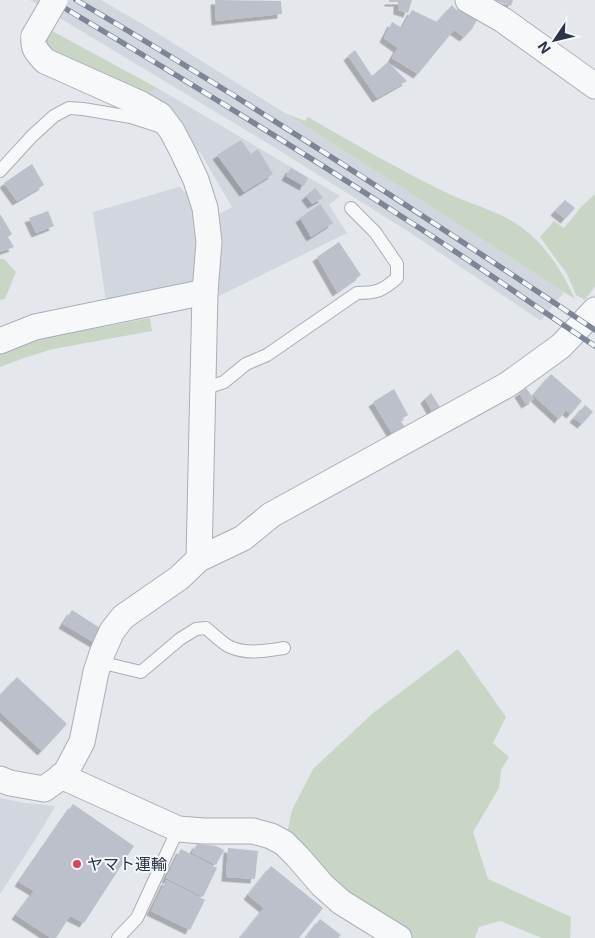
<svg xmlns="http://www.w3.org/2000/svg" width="595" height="938" font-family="Inter,'Noto Sans JP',sans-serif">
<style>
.built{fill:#d2d6de}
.green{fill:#c9d6c5}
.building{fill:#bbc0ca;filter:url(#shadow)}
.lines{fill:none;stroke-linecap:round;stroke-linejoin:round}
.service-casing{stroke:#a9aeb7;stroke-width:14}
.minor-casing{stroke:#a9aeb7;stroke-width:27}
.service{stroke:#f7f8fa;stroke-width:12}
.minor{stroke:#f7f8fa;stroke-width:25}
.rail-casing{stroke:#7d8696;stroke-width:5.5}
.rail{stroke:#f4f6f9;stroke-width:4;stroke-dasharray:11;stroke-linecap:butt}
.minor-bridge-casing{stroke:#a9aeb7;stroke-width:27;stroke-linecap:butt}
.minor-bridge{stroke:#f7f8fa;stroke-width:25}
.poi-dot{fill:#d1495b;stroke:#f4f6f9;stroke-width:2}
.labels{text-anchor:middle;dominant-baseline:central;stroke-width:4;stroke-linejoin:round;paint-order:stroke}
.poi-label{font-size:16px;fill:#2b3445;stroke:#f4f6f9;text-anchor:start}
</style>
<defs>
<filter id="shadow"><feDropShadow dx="-4.5" dy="4.5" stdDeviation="0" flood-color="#0004"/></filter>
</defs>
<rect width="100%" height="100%" fill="#e4e7ec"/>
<g class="built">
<path d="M30 0H101L149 28 285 113 564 292 541 321 406 230 269 144Z"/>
<path d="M159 89 340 196 329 205 347 233 219 296 218 234 216 216 232 207 200 152 196 155 134 95Z"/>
<path d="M179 187 186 193 202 241 197 282 106 302 93 212Z"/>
<path d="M0 798 25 803 55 806 42 829 0 894Z"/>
</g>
<g class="green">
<path d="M43 26 159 89 134 95 45 53Z"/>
<path d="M285 113 305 121 308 117C353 143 398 169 445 192 471 205 501 211 524 229 548 248 563 273 575 299Z"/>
<path d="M595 194V286L585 300 576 295 567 274 540 237 554 221 564 228 582 206Z"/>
<path d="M0 259H4L16 272 5 299 0 300Z"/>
<path d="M150 318 152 331 53 349 24 358 0 367V354L38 339Z"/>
<path d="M458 649 506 717 493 743 509 757 501 770 499 788 473 832 488 879 571 917 570 938H542L500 921 479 927 475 938H409L282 856 292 810 313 769 373 713Z"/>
</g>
<g class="building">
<path d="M215 0 281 1 282 14 216 21Z"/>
<path d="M389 0H412L408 13 398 10V2H389Z"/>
<path d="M493 0H513L511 6Z"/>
<path d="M463 3 477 20 472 29 464 37 454 30 418 74 392 58 398 48 384 38 392 22 402 28 412 10 437 22 452 5 457 11Z"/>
<path d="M355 50 372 76 388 62 407 81 377 98 348 56Z"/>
<path d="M241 140 251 154 258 149 273 174 244 192 217 155Z"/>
<path d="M32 164 44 185 17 201 4 183Z"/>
<path d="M291 168 308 178 304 186 286 176Z"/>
<path d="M315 188 323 198 312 204 306 196Z"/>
<path d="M565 200 575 208 565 219 555 211Z"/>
<path d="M320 204 333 223 311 237 300 218Z"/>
<path d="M48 211 54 226 36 233 29 218Z"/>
<path d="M0 214 12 234 8 237 14 247 0 252Z"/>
<path d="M339 242 361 275 337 292 317 257Z"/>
<path d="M551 374 582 401 571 414 566 410 559 419 533 395Z"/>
<path d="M526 388 534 399 526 404 519 393Z"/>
<path d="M394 389 408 415 400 420 405 427 393 435 373 402Z"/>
<path d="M431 393 440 407 433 413 425 399Z"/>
<path d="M585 405 593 412 582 424 574 418Z"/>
<path d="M72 610 103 630 95 643 63 624Z"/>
<path d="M17 677 67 724 42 751 0 712V695Z"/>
<path d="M73 804 134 846 84 923 70 916 56 938H51L16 915 34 891 19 882Z"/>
<path d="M197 844 216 846 224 850 216 865 192 853Z"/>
<path d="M228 848 258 851 255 879 226 877Z"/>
<path d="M181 849 217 868 203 897 166 878Z"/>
<path d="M271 866 323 908 299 938H240L264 908 248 895Z"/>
<path d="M166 880 205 900 190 930 151 911Z"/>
<path d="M320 919 341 935 338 938H306Z"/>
</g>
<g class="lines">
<defs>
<g id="service">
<path d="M0 171 32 136 54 116 69 108 83 109 131 117 165 128"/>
<path d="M203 389 224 382 246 364 267 355 357 293C377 293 382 291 397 278V264L375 232 351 208"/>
<path d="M99 662 141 672 180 639 196 629 206 628C213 634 220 641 228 646 246 655 265 651 284 648"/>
<path d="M118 938 137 918 178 829"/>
</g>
<g id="minor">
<path d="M468 0 503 20 595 86"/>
<path d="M34 36C33 49 36 51 45 61L141 104 160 115 172 131 183 152 196 180 205 208 209 242 205 292 199 559"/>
<path d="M0 341 35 327 205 292"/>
<path d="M61 776 178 829 204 831H253L271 836 284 843 297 856 322 885 341 902 399 938"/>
<path d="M0 779 10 783 44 789 65 774 82 742 96 672 103 651 112 631 123 617 179 578 199 559 243 538 271 515 507 385 561 346 595 310"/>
</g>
</defs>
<use href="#service" class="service-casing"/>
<use href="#minor" class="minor-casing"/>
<use href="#service" class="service"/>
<use href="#minor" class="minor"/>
<defs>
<g id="rail">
<path d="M51 0C172 72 292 145 410 222 473 262 533 305 595 346"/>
<path d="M76 0C253 104 425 216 595 330"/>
</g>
</defs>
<use href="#rail" class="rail-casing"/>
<use href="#rail" class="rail"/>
<defs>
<path id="minor-bridge" d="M34 36 55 0"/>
</defs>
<use href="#minor-bridge" class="minor-bridge-casing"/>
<use href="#minor-bridge" class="minor-bridge"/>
</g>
<circle class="poi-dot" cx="77" cy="864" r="5"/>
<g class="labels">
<g class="poi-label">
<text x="87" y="864">ヤマト運輸</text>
</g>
</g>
<g transform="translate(555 40) rotate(235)" stroke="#f4f6f9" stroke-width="4" paint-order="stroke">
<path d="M0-4L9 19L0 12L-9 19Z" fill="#2b3445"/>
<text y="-8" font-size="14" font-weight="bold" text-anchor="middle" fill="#2b3445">N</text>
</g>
</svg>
